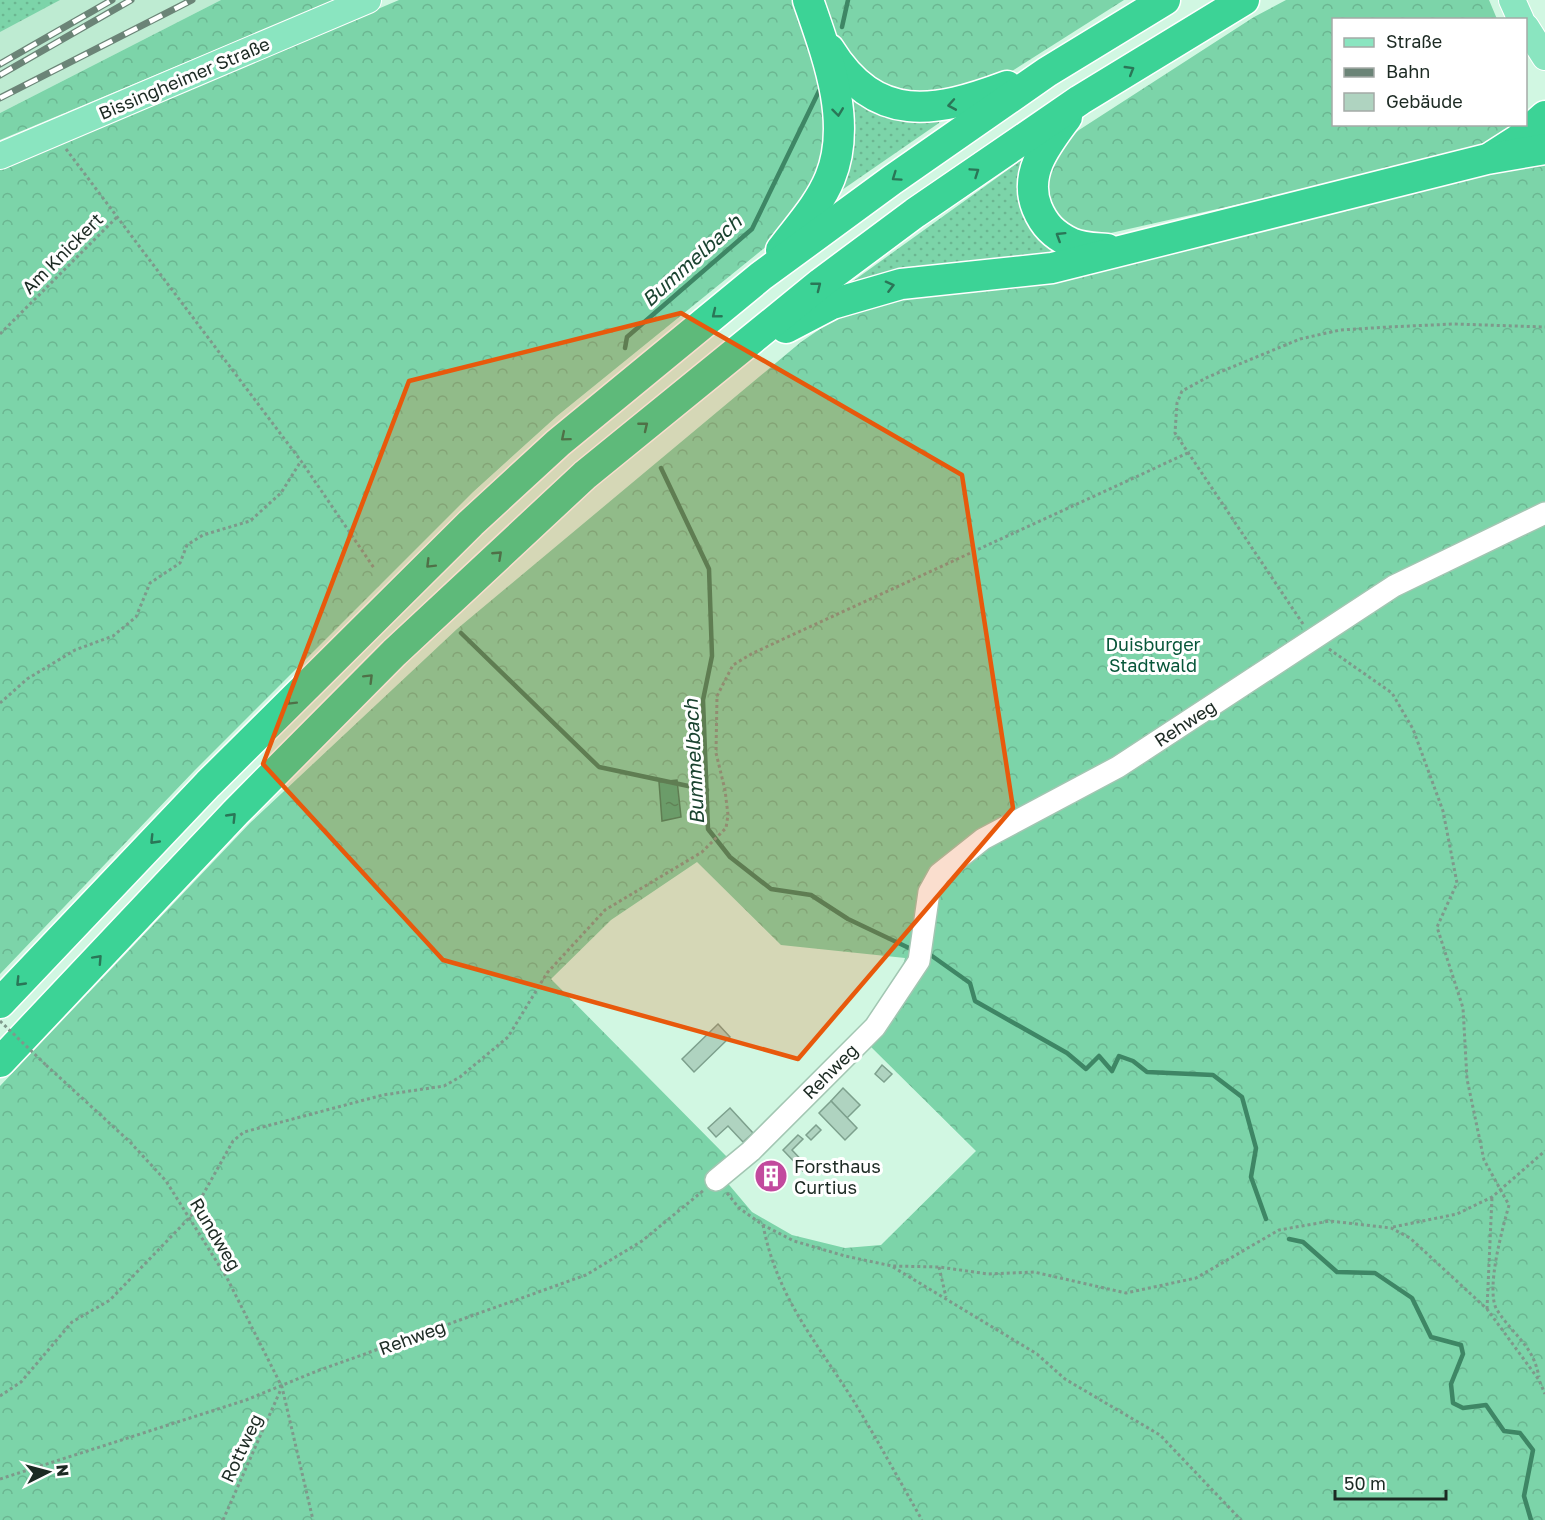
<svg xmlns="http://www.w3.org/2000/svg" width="1545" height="1520" font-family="'Golos Text',sans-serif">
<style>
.built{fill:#beebd2}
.grass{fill:url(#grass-dots)}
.forest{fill:url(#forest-crowns);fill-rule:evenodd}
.water{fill:url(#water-ripples);stroke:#3e8665;stroke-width:1.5}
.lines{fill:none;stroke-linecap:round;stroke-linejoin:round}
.stream{stroke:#3e8665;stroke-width:4.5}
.building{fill:#afd3c0;stroke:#7da08d;stroke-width:1.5}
.minor-casing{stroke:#a2c6b2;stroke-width:24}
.major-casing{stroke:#fff;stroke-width:28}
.highway-casing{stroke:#fff;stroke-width:33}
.path{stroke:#7e998b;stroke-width:3;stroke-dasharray:3 3;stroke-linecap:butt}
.minor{stroke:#fff;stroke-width:21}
.major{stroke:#8ae5c0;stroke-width:26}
.highway{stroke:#3cd396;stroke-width:30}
.rail-casing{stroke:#6b8477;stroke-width:7}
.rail{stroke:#fff;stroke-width:4.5;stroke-dasharray:14;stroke-linecap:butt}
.path-bridge{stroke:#7e998b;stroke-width:3;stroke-dasharray:3 3;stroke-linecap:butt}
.oneway{stroke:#2a7657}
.marked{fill:#e8590c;fill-opacity:0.2;stroke:#e8590c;stroke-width:4.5;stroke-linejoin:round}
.labels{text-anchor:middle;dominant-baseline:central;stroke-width:6;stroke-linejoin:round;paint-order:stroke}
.street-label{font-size:18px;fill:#1c2a23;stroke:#fff}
.park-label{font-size:18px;fill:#075639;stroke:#fff}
.poi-label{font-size:18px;fill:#1c2a23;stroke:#fff;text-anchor:start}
.water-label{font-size:20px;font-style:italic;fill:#1a4330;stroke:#fff}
</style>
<defs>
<pattern id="grass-dots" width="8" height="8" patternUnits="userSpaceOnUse" patternTransform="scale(1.5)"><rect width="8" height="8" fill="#7cd4a9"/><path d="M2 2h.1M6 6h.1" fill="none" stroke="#6bb691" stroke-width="1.8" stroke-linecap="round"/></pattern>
<pattern id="forest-crowns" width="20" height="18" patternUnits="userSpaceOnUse" patternTransform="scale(1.5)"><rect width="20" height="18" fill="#7cd4a9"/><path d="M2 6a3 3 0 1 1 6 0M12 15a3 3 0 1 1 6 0" fill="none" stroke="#6bb691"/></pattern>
<pattern id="water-ripples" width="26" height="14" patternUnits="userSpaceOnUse" patternTransform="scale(1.5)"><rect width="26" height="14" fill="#4dad81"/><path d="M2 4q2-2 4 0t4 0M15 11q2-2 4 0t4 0" fill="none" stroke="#3f8d69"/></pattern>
</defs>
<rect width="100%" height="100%" fill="#d1f7e2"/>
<path class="built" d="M0 0H221L0 113Z"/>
<g class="grass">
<path d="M0 0H60L0 32Z"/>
<path d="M842 84 940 118 939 123 839 192Z"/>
<path d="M1027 156 1072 251 842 289Z"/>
</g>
<g class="forest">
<path d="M221 0H335L0 140V113Z"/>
<path d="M399 0H798L833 119 822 178 773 241 557 416 473 492 195 770 0 974V169Z"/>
<path d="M818 0H1124L982 90 925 103 854 73Z"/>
<path d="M1286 0H1489L1497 19 1334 20V124L1520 125 1491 144 1440 159 1093 237 1062 230 1043 200 1051 154 1079 130 1254 17Z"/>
<path d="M1545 158V1520H0V1086L250 823 457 629 801 342 839 316 888 297 1144 255 1446 185ZM697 862 781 945 905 958 898 983 862 1025 867 1043 976 1151 881 1245 845 1248 792 1235 752 1212 725 1180 730 1160 551 979 611 920Z"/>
</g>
<path class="water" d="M677 780 681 817 662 821 659 782Z"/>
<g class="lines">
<g class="stream">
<path d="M842 27 848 0"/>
<path d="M625 348 627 337 752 229 819 91"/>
<path d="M661 468 709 569 712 656 703 700 708 829 730 857 771 889 811 895 848 919 909 948"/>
<path d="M461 633 599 767 707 790"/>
<path d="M932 956 970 983 975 1001 1067 1053 1086 1069 1099 1056 1112 1071 1119 1056 1133 1061 1147 1072 1213 1075 1242 1097 1256 1148 1251 1177 1266 1219"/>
<path d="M1289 1239 1303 1242 1337 1272 1375 1273 1412 1298 1431 1337 1461 1345 1463 1354 1451 1384 1453 1403 1463 1408 1486 1405 1504 1431 1520 1433 1533 1450 1524 1496 1531 1520"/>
</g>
</g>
<g class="building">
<path d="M718 1024 730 1037 694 1072 682 1059Z"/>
<path d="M882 1065 892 1074 884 1082 875 1074Z"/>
<path d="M843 1088 860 1105 847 1118 831 1101Z"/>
<path d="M831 1101 857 1128 845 1140 819 1113Z"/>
<path d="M730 1108 753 1133 743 1142 728 1126 716 1137 708 1128Z"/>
<path d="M816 1125 821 1130 811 1140 806 1135Z"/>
<path d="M798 1135 803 1139 792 1150 808 1167 803 1171 783 1150Z"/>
<path d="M770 1160 786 1178 772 1191 756 1173Z"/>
</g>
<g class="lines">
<defs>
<path id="minor" d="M716 1180 751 1151 875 1027 919 961 929 892 939 874 983 839 1118 767 1394 586 1545 513"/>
<g id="major">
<path d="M1512 0 1521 20"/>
<path d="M1526 27 1545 57"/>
<path d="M0 156 368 0"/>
</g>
<g id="highway">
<path d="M829 49C876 125 935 113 1007 86"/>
<path d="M1067 117C1047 144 1023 173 1037 208 1044 225 1054 235 1071 243 1082 248 1096 248 1107 249"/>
<path d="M1493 156 1518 140 1545 116"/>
<path d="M781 250C798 227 819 205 830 178 853 122 827 55 808 0"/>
<path d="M786 328 832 304 901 284 1052 268 1487 159 1545 149"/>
<path d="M0 1003 208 784 471 523 558 443 761 276 892 180 1047 72 1165 0"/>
<path d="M0 1062 236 812 394 653 585 475 821 283 915 213 1080 100 1244 0"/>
</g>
</defs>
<use href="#minor" class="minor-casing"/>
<use href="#major" class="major-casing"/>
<use href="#highway" class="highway-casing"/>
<g class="path">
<path d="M66 149 301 461 374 568"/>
<path d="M0 334 118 216"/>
<path d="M1303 624 1175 433 1177 403 1182 391 1208 377 1300 339 1340 330 1388 327 1454 324 1545 327"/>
<path d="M1329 649 1392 693 1413 729 1443 811 1457 883 1437 927 1463 1008 1467 1079 1484 1160 1509 1205C1503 1227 1485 1290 1497 1310 1514 1336 1533 1345 1539 1377"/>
<path d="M0 703 27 679 75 650 113 636 136 617 150 583 180 563 187 545 203 535 250 521 281 493 301 461"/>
<path d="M46 1065 130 1142 166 1181 227 1278 282 1387 313 1520"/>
<path d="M727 1193 739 1208 763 1225 794 1241 845 1256 892 1266 939 1267 988 1274 1034 1272 1126 1293 1196 1278 1279 1230 1330 1221 1391 1228 1410 1238 1487 1309 1539 1380 1545 1394"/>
<path d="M763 1225C777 1297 815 1340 853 1400 877 1439 899 1480 922 1520"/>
<path d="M1393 1227 1457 1214 1492 1197 1545 1151"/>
<path d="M893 1267 1037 1354 1065 1379 1160 1435 1241 1520"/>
<path d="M939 1267 946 1297"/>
<path d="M1487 1309 1492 1197"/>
<path d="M0 1396 21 1382 72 1322 110 1300 191 1216 233 1141 244 1132 383 1095 444 1086 460 1077 508 1037 547 973 605 910 702 852 726 828 728 815 725 790 716 753 717 696 733 665 753 653 1190 452"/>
<path d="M0 1479 246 1400 317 1371 586 1275 642 1241 704 1190"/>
<path d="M223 1520 281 1389"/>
</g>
<use href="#minor" class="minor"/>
<use href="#major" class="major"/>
<use href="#highway" class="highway"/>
<defs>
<g id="rail">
<path d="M0 64 112 0"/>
<path d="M0 75 131 0"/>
<path d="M0 98 192 0"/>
</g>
</defs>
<use href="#rail" class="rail-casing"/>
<use href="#rail" class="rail"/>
<path class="path-bridge" d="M0 1021 46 1065"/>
</g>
<defs><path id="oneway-chevron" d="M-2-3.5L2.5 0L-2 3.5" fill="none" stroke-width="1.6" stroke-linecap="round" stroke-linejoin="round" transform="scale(1.5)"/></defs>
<g class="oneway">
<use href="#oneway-chevron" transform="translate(1130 70) rotate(-31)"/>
<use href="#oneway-chevron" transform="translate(952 105) rotate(170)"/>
<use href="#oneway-chevron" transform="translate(838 112) rotate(83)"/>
<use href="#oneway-chevron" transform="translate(975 172) rotate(-34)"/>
<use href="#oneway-chevron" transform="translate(896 177) rotate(145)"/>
<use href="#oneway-chevron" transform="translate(1060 236) rotate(-148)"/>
<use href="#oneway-chevron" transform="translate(817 286) rotate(-38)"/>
<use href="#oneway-chevron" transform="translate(890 286) rotate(-14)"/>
<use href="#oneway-chevron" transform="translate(716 314) rotate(141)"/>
<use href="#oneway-chevron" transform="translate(644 426) rotate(-39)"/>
<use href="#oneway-chevron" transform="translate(565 437) rotate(140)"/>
<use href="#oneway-chevron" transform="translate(498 555) rotate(-43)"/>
<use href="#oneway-chevron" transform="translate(430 564) rotate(135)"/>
<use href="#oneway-chevron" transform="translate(369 678) rotate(-45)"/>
<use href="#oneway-chevron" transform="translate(291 701) rotate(135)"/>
<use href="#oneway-chevron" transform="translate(232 817) rotate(-46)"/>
<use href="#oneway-chevron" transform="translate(154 840) rotate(134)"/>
<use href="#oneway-chevron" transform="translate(98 959) rotate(-47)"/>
<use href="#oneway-chevron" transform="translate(20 982) rotate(134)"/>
</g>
<path class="marked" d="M681 313 962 475 1013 808 798 1059 443 960 263 764 409 381Z"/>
<defs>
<symbol id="building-disc" viewBox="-11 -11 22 22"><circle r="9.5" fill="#c24a9e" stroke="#fff"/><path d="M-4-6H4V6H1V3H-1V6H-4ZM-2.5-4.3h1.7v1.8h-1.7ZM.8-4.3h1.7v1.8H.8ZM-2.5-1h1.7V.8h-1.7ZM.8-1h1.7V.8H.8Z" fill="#fff"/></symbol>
</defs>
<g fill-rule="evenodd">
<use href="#building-disc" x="752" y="1157" width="38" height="38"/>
</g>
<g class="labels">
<g class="street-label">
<text transform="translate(184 78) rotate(-23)">Bissingheimer Straße</text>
<text transform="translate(62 253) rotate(-45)">Am Knickert</text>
<text transform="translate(1185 723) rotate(-33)">Rehweg</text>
<text transform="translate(830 1071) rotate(-45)">Rehweg</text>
<text transform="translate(216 1234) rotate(59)">Rundweg</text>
<text transform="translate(412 1337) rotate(-20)">Rehweg</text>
<text transform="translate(241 1448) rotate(-65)">Rottweg</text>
</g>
<g class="park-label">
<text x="1153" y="644">Duisburger<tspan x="1153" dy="21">Stadtwald</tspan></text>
</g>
<g class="poi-label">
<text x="794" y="1166">Forsthaus<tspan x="794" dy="21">Curtius</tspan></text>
</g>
<g class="water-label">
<text transform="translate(691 260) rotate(-42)">Bummelbach</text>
<text transform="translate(693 762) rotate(-93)">Bummelbach</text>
</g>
</g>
<rect x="1332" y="18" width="195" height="108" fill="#ffffff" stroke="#a4aaa7" stroke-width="1.5"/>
<rect x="1344" y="38" width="30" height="9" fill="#8ae5c0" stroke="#a4aaa7" stroke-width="1.5"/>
<text x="1386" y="48" font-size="18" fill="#1c2a23">Straße</text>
<rect x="1344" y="68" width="30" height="9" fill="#6b8477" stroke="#a4aaa7" stroke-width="1.5"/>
<text x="1386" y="78" font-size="18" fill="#1c2a23">Bahn</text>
<rect x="1344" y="93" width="30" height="18" fill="#afd3c0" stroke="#a4aaa7" stroke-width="1.5"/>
<text x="1386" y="108" font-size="18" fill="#1c2a23">Gebäude</text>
<g transform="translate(48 1472) rotate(84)" stroke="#ffffff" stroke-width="4.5" paint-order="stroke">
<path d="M0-4.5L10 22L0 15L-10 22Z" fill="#1c2a23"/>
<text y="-9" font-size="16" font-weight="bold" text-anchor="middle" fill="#1c2a23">N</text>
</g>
<path d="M1335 1490v9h111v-9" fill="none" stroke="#1c2a23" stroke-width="3"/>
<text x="1344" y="1490" font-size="18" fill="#1c2a23" stroke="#ffffff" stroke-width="4.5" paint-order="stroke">50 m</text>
</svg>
